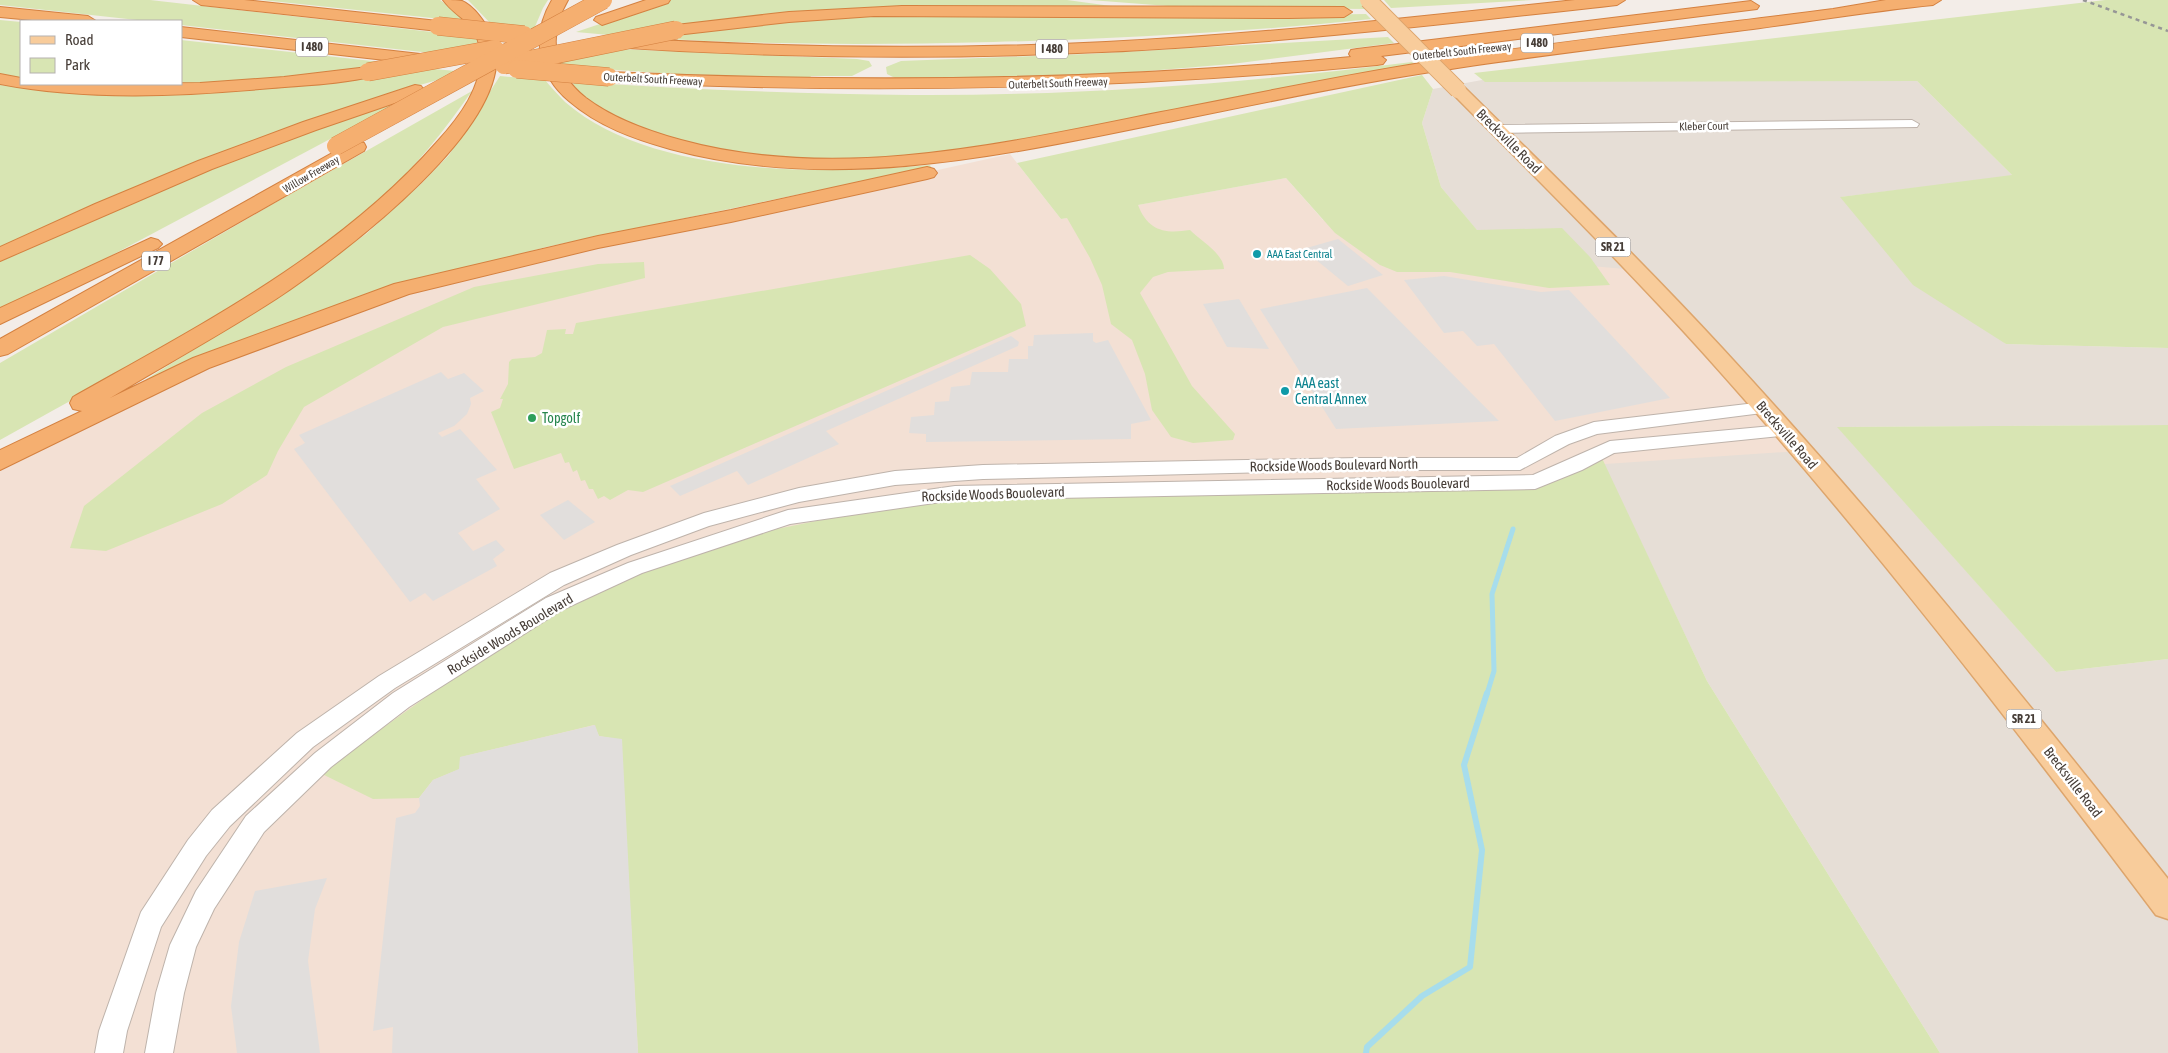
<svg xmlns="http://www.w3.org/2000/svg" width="2168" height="1053" font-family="'Asap Condensed',sans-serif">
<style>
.residential{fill:#e6ded6}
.commercial{fill:#f3e0d4}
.green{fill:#d8e5b3}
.parking{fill:#e1dedc}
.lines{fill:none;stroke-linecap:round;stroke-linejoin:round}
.stream-far1{stroke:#a7ddec;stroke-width:5}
.stream{stroke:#a7ddec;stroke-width:6}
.minor-casing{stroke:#beb3ab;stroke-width:2}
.major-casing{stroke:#dda56c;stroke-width:3}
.highway-casing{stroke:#d48140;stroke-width:2}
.minor{fill:#fff;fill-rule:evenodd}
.major{fill:#f8cc9b;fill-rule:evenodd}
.highway{fill:#f5af70;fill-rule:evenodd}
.rail{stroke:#969696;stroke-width:2.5;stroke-dasharray:4 4;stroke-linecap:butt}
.major-bridge-casing{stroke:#dda56c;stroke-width:18;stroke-linecap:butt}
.highway-bridge-casing{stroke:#d48140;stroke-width:19;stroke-linecap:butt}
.major-bridge{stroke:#f8cc9b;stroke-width:16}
.highway-bridge{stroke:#f5af70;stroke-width:18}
.culture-dot{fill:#0f9aa8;stroke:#fff;stroke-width:2}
.leisure-dot{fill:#2e9e5b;stroke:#fff;stroke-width:2}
.labels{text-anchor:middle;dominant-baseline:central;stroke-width:5;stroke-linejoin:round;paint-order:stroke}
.far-street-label{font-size:11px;fill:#463d37;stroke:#fff}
.far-culture-label{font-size:11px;fill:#0d838f;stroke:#fff;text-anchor:start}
.shield{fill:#fff;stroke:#7e7773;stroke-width:1}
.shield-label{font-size:12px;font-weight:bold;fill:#463d37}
.street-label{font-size:14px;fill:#463d37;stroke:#fff}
.culture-label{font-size:14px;fill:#0d838f;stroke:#fff;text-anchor:start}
.leisure-label{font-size:14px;fill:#27864d;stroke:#fff;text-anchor:start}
</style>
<rect width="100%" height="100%" fill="#f3ede8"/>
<path class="residential" d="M1482 80 1917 81 2013 176 1841 197 2006 344 2168 348V425L1838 427 2056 672 2168 659V1053H1940L1707 681 1604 464 1500 258 1441 187 1422 123 1433 89Z"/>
<path class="commercial" d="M1010 154 1061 219 1286 178 1323 220 1500 258 1636 270 1800 451 1605 464 822 1053H0V461L201 363 402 289Z"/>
<g class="green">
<path d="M0 0H150L476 37 479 49 449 55 181 25V21H146L0 5Z"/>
<path d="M262 0H440L470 22Z"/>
<path d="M468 0H548L543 8 534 29 492 25Z"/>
<path d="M671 0H1067L1111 6 1105 9 924 8 609 35 576 32Z"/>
<path d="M1090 0H1369L1379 9 1194 8Z"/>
<path d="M1384 0H1533L1391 8Z"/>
<path d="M2105 0H2168V348L2006 344 1913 285 1840 197 2012 175 1917 81 1485 82 1474 73Z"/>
<path d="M937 14 1245 16 1366 14 1371 19C1246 32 1119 39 993 42 878 45 763 45 649 38L845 16Z"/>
<path d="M0 20 21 22V79L0 76Z"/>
<path d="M1388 37 1394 43 1232 64 1111 74 899 80 887 74 886 67 901 61 1087 54Z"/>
<path d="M181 40 390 63 395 65 247 83 101 86 65 84H181Z"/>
<path d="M594 48 857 59 869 61 872 66 852 76H811L809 79 688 75 561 66 558 59Z"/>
<path d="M1412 62 1414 64C1329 79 1243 96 1158 113 998 143 832 185 671 138 635 127 600 114 573 85L574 82C686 89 798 94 911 95 1078 96 1246 83 1412 62Z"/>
<path d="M415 67 455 71 441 79C289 121 144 184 0 248V85L98 93Z"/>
<path d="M1422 75 1433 89 1422 123 1441 187 1477 230 1562 228 1590 257 1610 285 1549 288 1450 272H1397L1380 265 1335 233 1286 178 1138 205C1148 231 1165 234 1190 230 1200 240 1224 254 1224 269L1168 272 1153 277 1140 293 1192 386 1235 434 1233 440 1193 443 1171 437 1152 410 1145 374 1132 340 1111 324 1102 285 1090 258 1067 218 1061 219 1017 163Z"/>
<path d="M500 76 545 80C551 87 558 95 565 102 652 177 823 175 930 165L931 167 546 247 415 282 317 314 145 380 266 304 366 234 421 184 449 155Z"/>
<path d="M472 91C444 131 415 167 380 201 331 247 271 283 214 318 143 361 72 400 0 440V363L271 205Z"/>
<path d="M409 97 71 277 0 310V259L190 174Z"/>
<path d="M970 255 990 269 1021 304 1026 326 643 492 628 490 610 500 604 496 598 499 593 489H589L585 480 581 481 577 470 573 472 569 462 565 463 561 453 514 469 491 412 500 408 503 399H500L508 384 509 362 512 359 535 357 542 353 547 330 566 329 565 334H573L576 323Z"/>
<path d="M644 262 645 278 443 327 304 407 278 451 267 475 222 504 106 551 70 548 84 506 202 413 286 367 474 287 598 264Z"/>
<path d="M2168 425V659L2056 672 1837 427Z"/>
<path d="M1601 456 1707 681 1940 1053H638L621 740 599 736 594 725 461 757 460 769 433 780 419 798 373 799 320 773 482 657 563 605 618 581 742 536 920 500 1509 488Z"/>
</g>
<g class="parking">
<path d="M1338 239 1383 275 1348 286 1303 249Z"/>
<path d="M1444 276 1541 292 1569 290 1670 398 1555 421 1494 344 1477 346 1463 331 1444 333 1404 280Z"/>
<path d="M1367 288 1499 421 1336 429 1260 309Z"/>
<path d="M1239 299 1269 349 1227 347 1203 304Z"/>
<path d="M1093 333V341L1096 343 1108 340 1151 420 1131 424V439L926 442V434L909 433 911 417 934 415 935 402 949 401 951 387 970 385 972 372H1008L1009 359H1028V346H1033L1034 335Z"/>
<path d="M1011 336 1019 342 1018 346 826 431 839 444 748 485 737 471 680 496 670 486Z"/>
<path d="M441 372 448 379 464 373 484 391 470 398 471 404 467 414 454 426 438 433 442 437 460 429 497 470 476 479 500 509 458 533 473 551 496 540 505 550 493 559 497 566 433 601 425 593 410 602 294 449 305 443 299 435Z"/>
<path d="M568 500 595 522 564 540 540 515Z"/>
<path d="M595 725 599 736 622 739 638 1053H392L393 1027 373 1031 396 818 415 813 420 806 419 798 433 780 459 769 460 757Z"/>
<path d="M327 878 315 909 308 961 320 1053H237L231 1006 239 942 255 891Z"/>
</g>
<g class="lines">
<path class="stream-far1" d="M1487 694 1494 671 1492 594 1513 529"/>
<path class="stream" d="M1366 1053 1367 1047 1422 996 1470 967 1482 850 1464 765 1487 693"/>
<defs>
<g id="minor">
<path d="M1912 120 1919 124 1917 127 1496 133 1489 129 1496 125Z"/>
<path d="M1764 402 1770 404 1773 408 1770 412 1597 434 1569 444 1520 470H1358L983 479 895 485 799 502 709 526 631 555 564 585 395 688 313 747 230 826 206 856 161 927 127 1031 123 1053H95L99 1031 141 912 188 840 212 810 297 733 379 676 550 573 617 545 704 513 799 488 895 471 983 465 1358 458H1517L1555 436 1594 422Z"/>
<path d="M1783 425 1790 427 1792 431 1790 435 1614 453 1582 470 1535 489 955 500 790 524 642 573 562 610 409 707 331 767 264 832 214 909 196 947 184 993 173 1053H145L156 993 170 945 196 891 246 816 315 753 393 693 546 598 628 563 788 510 955 486 1533 475 1610 441Z"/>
</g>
<path id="major" d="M1458 85 1464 87C1551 173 1639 258 1722 348 1879 518 2025 698 2168 879V919L2156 915C2012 724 1866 534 1706 356 1624 265 1538 180 1452 93L1450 90Z"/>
<g id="highway">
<path d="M193 0H244L438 21 446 26 438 31 201 5Z"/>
<path d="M443 0C449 0 457 0 462 1 474 6 486 23 491 35 531 116 335 260 276 299 222 334 165 365 110 398L193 358 394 284 598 236 731 210 927 167 934 169 937 173 934 177 927 179 731 222 598 248 409 294 209 368 0 470V450L82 411 73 409 70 403 73 397C202 324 337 255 436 143 458 119 485 85 480 50 476 21 457 19 443 0Z"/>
<path d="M552 0H568C547 36 553 72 586 98 614 119 648 131 681 140 838 183 1006 143 1161 112 1250 95 1338 76 1427 62 1562 40 1698 27 1833 9L1886 0H1941L1933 5C1873 11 1813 21 1753 29 1646 43 1538 55 1431 72 1346 85 1262 103 1178 120 1013 153 838 195 670 149 634 139 598 126 569 101 537 74 531 35 552 0Z"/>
<path d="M646 0H670L668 3 602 25 594 20 596 17Z"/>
<path d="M1575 0H1625L1617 5C1446 24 1274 44 1102 52 938 60 775 58 611 47L605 46 603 42 605 38 611 37C776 48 941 50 1106 42 1263 34 1419 17 1575 0Z"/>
<path d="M1751 1 1759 6 1757 9 1381 56 1386 60 1383 64 1377 65C1118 90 869 94 609 82L603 81 600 77 603 73 609 72C857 83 1104 81 1351 57L1349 54 1351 50 1357 49Z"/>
<path d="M902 6 1344 7 1352 12 1344 17 1289 18 874 16 789 22 676 35 668 30 676 25 789 12Z"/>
<path d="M0 7 88 16 96 21H43L0 17Z"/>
<path d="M181 27 438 56 444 57 447 61 444 65 438 66 181 37Z"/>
<path d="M368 67 374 68 377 72 374 76C342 84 306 85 272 88 183 96 88 101 0 84V74L21 78V84L200 83 284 77Z"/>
<path d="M415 85 421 86 424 90 421 94 316 130 212 169 0 261V247L95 204 198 161 303 122Z"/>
<path d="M357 141 364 143 366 147 364 151 8 354 0 356V339L350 143Z"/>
<path d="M151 238 158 240 162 244 158 248 0 324V308Z"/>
</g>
</defs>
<use href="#minor" class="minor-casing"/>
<use href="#major" class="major-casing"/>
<use href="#highway" class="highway-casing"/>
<use href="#minor" class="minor"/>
<use href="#major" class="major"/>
<use href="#highway" class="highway"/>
<path class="rail" d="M2083 0 2168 31"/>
<defs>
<path id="major-bridge" d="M1368 0 1458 90"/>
<g id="highway-bridge">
<path d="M438 26 524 35"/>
<path d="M504 65 676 30"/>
<path d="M517 69 609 77"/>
<path d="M368 72 495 49"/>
<path d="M336 146 603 0"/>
</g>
</defs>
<use href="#major-bridge" class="major-bridge-casing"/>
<use href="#highway-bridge" class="highway-bridge-casing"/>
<use href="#major-bridge" class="major-bridge"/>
<use href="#highway-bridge" class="highway-bridge"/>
</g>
<g class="culture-dot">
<circle cx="1257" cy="254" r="5"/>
<circle cx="1285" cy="391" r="5"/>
</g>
<circle class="leisure-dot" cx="532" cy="418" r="5"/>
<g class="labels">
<g class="far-street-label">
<text transform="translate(1462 51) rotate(-6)">Outerbelt South Freeway</text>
<text transform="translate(653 79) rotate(3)">Outerbelt South Freeway</text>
<text transform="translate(1058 83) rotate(-2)">Outerbelt South Freeway</text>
<text transform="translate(1704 126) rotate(-1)">Kleber Court</text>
<text transform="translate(311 174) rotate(-30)">Willow Freeway</text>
</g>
<g class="far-culture-label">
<text x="1267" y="254">AAA East Central</text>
</g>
<g class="shield">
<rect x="1521" y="33.5" width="32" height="19" rx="4"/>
<rect x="296" y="37.5" width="32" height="19" rx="4"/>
<rect x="1036" y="39.5" width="32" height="19" rx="4"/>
<rect x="1595.5" y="237.5" width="35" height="19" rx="4"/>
<rect x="142" y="251.5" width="28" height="19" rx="4"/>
<rect x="2006.5" y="709.5" width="35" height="19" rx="4"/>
</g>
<g class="shield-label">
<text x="1537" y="43">I 480</text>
<text x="312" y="47">I 480</text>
<text x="1052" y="49">I 480</text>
<text x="1613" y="247">SR 21</text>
<text x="156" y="261">I 77</text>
<text x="2024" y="719">SR 21</text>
</g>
<g class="street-label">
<text transform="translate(1509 141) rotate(45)">Brecksville Road</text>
<text transform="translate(1787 435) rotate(49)">Brecksville Road</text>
<text transform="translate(1334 465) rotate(-1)">Rockside Woods Boulevard North</text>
<text transform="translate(1398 484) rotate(-1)">Rockside Woods Bouolevard</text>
<text transform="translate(993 494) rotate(-2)">Rockside Woods Bouolevard</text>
<text transform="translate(510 634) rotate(-31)">Rockside Woods Bouolevard</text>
<text transform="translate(2073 782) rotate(52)">Brecksville Road</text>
</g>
<g class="culture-label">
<text x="1295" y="383">AAA east<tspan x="1295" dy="16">Central Annex</tspan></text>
</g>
<g class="leisure-label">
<text x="542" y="418">Topgolf</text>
</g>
</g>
<rect x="20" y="20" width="162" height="65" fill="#ffffff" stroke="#b5b1af"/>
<rect x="30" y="36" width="25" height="8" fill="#f8cc9b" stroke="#b5b1af"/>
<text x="65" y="45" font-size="15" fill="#463d37">Road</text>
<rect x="30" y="58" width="25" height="15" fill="#d8e5b3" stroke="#b5b1af"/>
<text x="65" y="70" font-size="15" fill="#463d37">Park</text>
</svg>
